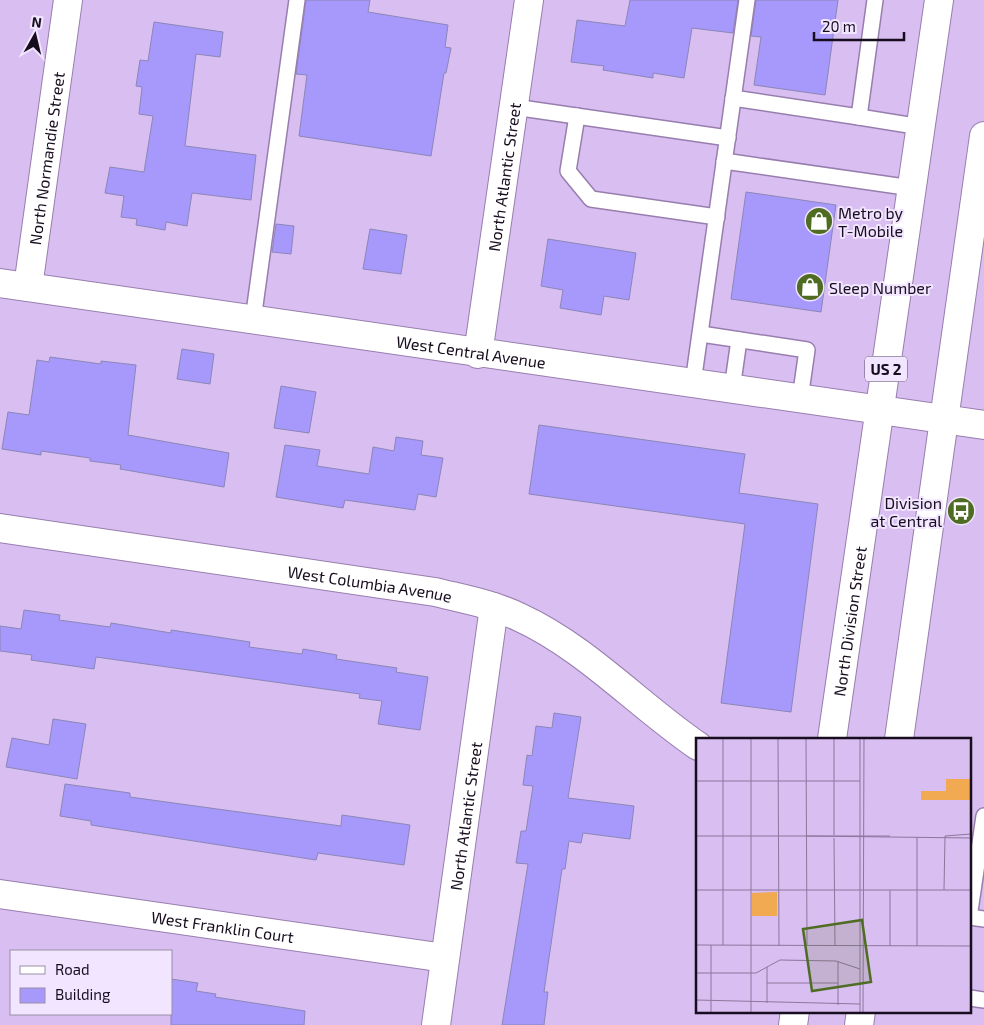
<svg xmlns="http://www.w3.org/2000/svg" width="984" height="1025" font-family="'Exo 2',sans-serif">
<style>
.building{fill:#a799fb;stroke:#8b86b8}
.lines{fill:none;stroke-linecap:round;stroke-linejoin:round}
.service-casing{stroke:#987eae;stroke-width:18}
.minor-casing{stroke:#987eae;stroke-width:30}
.tertiary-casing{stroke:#987eae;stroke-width:30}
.primary-casing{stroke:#987eae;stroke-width:30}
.service{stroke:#fff;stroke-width:15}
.minor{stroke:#fff;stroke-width:28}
.tertiary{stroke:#fff;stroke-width:28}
.primary{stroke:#fff;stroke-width:28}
.labels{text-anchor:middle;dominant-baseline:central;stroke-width:4;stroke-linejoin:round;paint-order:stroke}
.shield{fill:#f2e5ff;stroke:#594e62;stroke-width:1}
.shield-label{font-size:15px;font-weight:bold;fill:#170d1f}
.street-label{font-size:16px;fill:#170d1f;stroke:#f2e5ff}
.poi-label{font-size:16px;fill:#170d1f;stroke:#f2e5ff;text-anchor:start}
.inset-road{fill:none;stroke:#8b779d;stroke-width:1}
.view{fill:#4e6d22;fill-opacity:0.15;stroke:#4e6d22;stroke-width:2.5}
.inset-edge{fill:none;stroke:#170d1f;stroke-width:2.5}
</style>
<rect width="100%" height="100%" fill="#d9bef1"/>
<g class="building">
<path d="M306 0H370L368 12 448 25 445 47 451 48 446 73H444L431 156 299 136 307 75 296 74Z"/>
<path d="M630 0H738L733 33 692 28 684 78 653 73V78L603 70 604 66 571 62 577 20 625 26Z"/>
<path d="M756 0H838L825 95 754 85 761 37 751 36Z"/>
<path d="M154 22 223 32 220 57 196 54 185 146 256 155 251 200 192 193 187 226 166 222 165 230 136 225 137 219 121 217 124 196 105 193 110 167 144 172 153 116 139 114 142 87 136 86 140 60 148 61Z"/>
<path d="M746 192 836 205 821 312 731 299Z"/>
<path d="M276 224 294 226 291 254 272 252Z"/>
<path d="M370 229 407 235 401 274 363 269Z"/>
<path d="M548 239 636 253 629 300 604 296 601 315 560 308 563 290 541 286Z"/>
<path d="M182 349 214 354 210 384 177 379Z"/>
<path d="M50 357 101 364V361L136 365 128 435 229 453 224 487 120 469 121 465 90 461V458L41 451V455L2 449 8 412 29 415 37 360 49 362Z"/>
<path d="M281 386 316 392 309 433 274 428Z"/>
<path d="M539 425 745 454 739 493 818 504 791 712 721 703 745 524 529 494Z"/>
<path d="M396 437 423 441 421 455 443 458 436 497 418 494 415 510 345 500 343 508 276 497 285 445 320 450 317 466 369 474 373 447 394 451Z"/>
<path d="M24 610 60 615 59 620 110 627 111 623 171 633V630L250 642 249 647 302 654 303 649 337 655 336 659 397 668 396 672 428 677 420 730 378 724 382 701 359 698 360 694 96 657 94 669 31 660 32 655 0 651V626L21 629Z"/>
<path d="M554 713 581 717 568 798 634 806 630 839 583 833 581 843 569 841 565 869H562L544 992H548L544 1025H502L528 864 516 863 521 831H526L533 786 523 785 527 755 532 756 536 726 552 728Z"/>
<path d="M53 719 86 724 77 779 6 767 12 738 49 745Z"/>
<path d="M65 784 130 793V797L341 826 342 815 410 825 404 865 318 853 316 860 91 825V821L60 816Z"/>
<path d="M171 979 198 983 196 991 216 994 215 997 305 1011 304 1025H171Z"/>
</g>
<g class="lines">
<defs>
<g id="service">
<path d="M733 98 859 117 875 0"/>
<path d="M514 107 728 138"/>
<path d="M577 116 568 171 591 199 717 217"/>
<path d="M859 117 921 127"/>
<path d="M724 161 912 188"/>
<path d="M253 320 297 0"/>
<path d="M701 334 807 350 800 399"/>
<path d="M693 383 747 0"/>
<path d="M732 389 739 340"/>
<path d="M970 911 984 816"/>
<path d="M970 917 984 919"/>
<path d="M970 998 984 1000"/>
</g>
<g id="minor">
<path id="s1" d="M28 287 68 0"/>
<path id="s2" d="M478 354 529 0"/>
<path id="s3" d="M0 528 435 592C463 599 492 604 519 617 585 647 638 705 698 746"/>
<path id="s4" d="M0 894 445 958"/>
<path id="s5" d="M436 1025 494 607"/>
</g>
<g id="tertiary">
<path id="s6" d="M0 283 984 425"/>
</g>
<g id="primary">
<path id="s7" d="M832 739 939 0"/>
<path d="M899 739 984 136"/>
<path d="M793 1025 795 1011"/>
<path d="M859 1025 861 1011"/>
</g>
</defs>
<use href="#service" class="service-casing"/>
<use href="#minor" class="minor-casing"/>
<use href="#tertiary" class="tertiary-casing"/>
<use href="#primary" class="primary-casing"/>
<use href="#service" class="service"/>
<use href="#minor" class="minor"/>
<use href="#tertiary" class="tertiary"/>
<use href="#primary" class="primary"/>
</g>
<defs>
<symbol id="shop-disc" viewBox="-11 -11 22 22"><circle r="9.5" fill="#4e6d22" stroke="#f2e5ff"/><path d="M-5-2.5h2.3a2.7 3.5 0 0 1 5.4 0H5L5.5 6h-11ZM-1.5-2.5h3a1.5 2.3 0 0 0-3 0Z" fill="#fff"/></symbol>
<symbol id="bus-disc" viewBox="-11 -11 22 22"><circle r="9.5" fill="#4e6d22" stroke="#f2e5ff"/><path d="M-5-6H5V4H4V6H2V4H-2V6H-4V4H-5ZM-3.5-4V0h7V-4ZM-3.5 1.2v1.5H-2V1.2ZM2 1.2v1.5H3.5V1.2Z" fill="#fff"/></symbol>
</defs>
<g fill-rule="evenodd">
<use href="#shop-disc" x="803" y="205" width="32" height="32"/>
<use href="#shop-disc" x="794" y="271" width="32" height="32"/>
<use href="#bus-disc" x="945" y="495" width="32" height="32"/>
</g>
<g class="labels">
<rect class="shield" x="865" y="356.5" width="42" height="25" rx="4"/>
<g class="shield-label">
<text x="886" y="369">US 2</text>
</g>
<g class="street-label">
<text stroke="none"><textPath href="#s1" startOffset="130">North Normandie Street</textPath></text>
<text stroke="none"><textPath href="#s2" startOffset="179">North Atlantic Street</textPath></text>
<text stroke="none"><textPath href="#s6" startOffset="476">West Central Avenue</textPath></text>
<text stroke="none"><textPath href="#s3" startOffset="374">West Columbia Avenue</textPath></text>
<text stroke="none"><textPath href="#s7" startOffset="119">North Division Street</textPath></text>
<text stroke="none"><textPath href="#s5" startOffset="211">North Atlantic Street</textPath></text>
<text stroke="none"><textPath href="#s4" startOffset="225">West Franklin Court</textPath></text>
</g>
<g class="poi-label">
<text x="838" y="212">Metro by<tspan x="838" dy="18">T-Mobile</tspan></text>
<text x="829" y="287">Sleep Number</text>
<text x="942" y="502" text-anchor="end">Division<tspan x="942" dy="18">at Central</tspan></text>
</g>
</g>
<g transform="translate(696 738)">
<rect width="275" height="275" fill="#d9bef1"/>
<path d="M250 41H274V62H225V53H250ZM81 154V178H56V155Z" fill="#f1a952"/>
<path class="inset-road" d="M27 0V207M55 0V275M82 0 83 208M110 0 111 208M164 0V275M0 43H164M138 97V0M0 98H194M110 98 275 100M249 98 275 96M138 100 139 208M0 152H275M248 152 249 98M0 207 275 208M15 207V275M194 208V152M221 208V99M142 223V267M0 235H60L84 222 140 223 164 231M71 245H142M0 262 164 266M71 265V229M167 275 168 0"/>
<path class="view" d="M166 182 175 244 116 253 107 191Z"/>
<rect width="275" height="275" class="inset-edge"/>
</g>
<rect x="10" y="950" width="162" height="65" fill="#f2e5ff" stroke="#9a8fa5"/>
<rect x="20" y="966" width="25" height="8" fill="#ffffff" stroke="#9a8fa5"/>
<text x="55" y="975" font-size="15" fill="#170d1f">Road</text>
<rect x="20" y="988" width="25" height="15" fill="#a799fb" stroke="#9a8fa5"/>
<text x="55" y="1000" font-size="15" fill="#170d1f">Building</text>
<g transform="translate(35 35) rotate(8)" stroke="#f2e5ff" stroke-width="4" paint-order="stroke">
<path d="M0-4L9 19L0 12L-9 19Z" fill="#170d1f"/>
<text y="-8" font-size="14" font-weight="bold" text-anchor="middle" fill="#170d1f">N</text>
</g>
<path d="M814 32v8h90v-8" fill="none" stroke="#170d1f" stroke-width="2.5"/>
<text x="822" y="32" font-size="15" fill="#170d1f" stroke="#f2e5ff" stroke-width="4" paint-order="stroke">20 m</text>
</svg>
